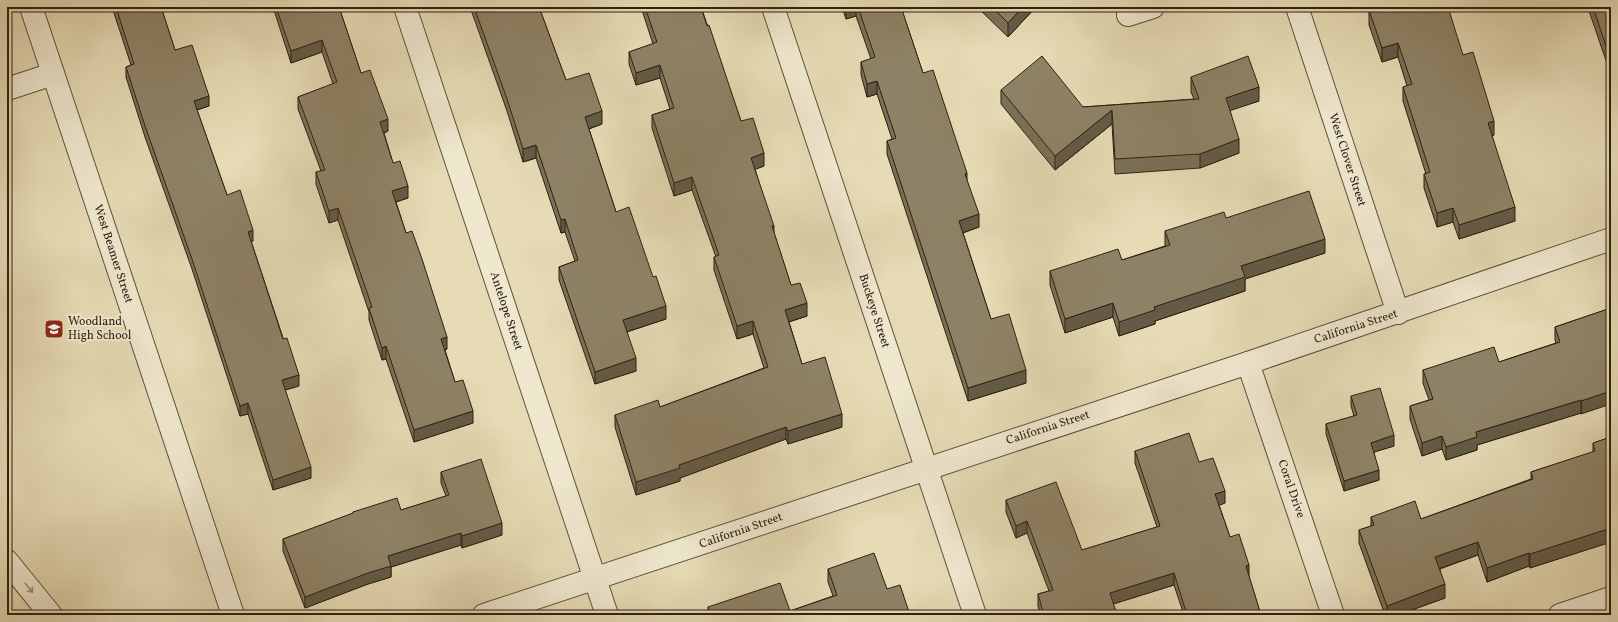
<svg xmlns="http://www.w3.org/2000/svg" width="1618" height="622" font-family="Vollkorn,serif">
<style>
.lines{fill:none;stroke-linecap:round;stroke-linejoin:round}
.minor-casing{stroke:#5c503a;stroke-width:24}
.minor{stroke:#efe8cf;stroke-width:22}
.wall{fill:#7a7058;stroke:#2e2111}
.shaded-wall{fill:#635b47;stroke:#2e2111}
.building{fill:#8e8266;stroke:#2e2111}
.oneway{stroke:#988e7a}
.labels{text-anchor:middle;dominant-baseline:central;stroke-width:4;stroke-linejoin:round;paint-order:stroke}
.street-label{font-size:12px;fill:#2e2111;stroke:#efe8cf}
.poi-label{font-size:12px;fill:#2e2111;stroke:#efe8cf;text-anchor:start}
</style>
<rect width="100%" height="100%" fill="#e6dbb5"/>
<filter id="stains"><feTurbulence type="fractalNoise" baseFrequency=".005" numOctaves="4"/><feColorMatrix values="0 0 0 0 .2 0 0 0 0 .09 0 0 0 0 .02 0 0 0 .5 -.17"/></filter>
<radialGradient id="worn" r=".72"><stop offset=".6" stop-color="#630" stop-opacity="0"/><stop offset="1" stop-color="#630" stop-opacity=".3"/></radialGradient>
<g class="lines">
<defs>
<g id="minor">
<path d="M31 7 233 615"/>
<path d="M405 7 607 615"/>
<path d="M773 7 975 615"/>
<path d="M1297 7 1398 313"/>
<path d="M1128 15 1153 7"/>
<path d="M7 89 53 74"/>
<path d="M1248 363 1333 615"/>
<path d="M7 561 51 615"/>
<path d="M484 615 1248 363 1611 239"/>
<path d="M1560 615 1611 598"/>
</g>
</defs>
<use href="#minor" class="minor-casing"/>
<use href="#minor" class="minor"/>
</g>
<g class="wall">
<path d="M112 7H161L175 50 209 106 197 110 227 195 253 241H251L299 386 285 390 311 478 273 490 248 414 240 416 192 269 145 137 126 77V67L131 65Z"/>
<path d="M273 7H339L361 73 388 131 384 133 393 163 408 198 396 202 406 233 447 349 445 350 455 382 473 423 414 442 386 359 382 360 369 320V312L338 220 329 223 316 184V172L321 171 298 109V97L333 84 322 52 291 63Z"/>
<path d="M470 7H539L566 80 602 124 589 129 616 212 666 319 627 332 636 371 595 384 559 280V267L575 261 565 232 561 233 536 158 523 162 507 111Z"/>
<path d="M641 7H701L741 121 764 166 755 169 774 233 791 285 807 316 789 322 802 364 842 427 788 444 786 439 680 478V481L636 495 615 427V415L660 407 764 368 753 334 737 339 714 270V257H716L692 190 674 196 652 128V115L670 109 660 78 636 85 629 64V52L653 44Z"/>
<path d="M842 7H901L923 73 967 182 979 227 963 233 991 319 1026 383 968 401 887 154V141L892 139 877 94 867 97 861 75V62L871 59 856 16 846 19Z"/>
<path d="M977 7H1035V8L1008 37Z"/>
<path d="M1589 7H1611V75L1589 11Z"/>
<path d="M1369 10 1463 55 1494 135 1492 136 1515 221 1459 239 1453 222 1437 227 1424 188V174H1426L1403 101V87L1407 86 1398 57 1382 62 1369 25Z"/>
<path d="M1191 77 1259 101 1230 110 1239 153 1200 168 1115 174 1112 124 1055 170 1001 104V90L1083 107 1194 99 1191 92Z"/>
<path d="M1226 218 1325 253 1245 279V291L1155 321V324L1119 336 1113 317 1065 333 1050 285V271L1122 260 1165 246V231Z"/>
<path d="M1611 308 1581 414V413L1477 445V450L1446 460 1442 449 1422 456 1410 419V406L1429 400 1423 383V370L1499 362 1556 343 1555 340V327Z"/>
<path d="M1351 396 1394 446 1374 452 1379 480 1344 491 1326 434V424L1354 416 1351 406Z"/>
<path d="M1611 437V542L1530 568 1529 566 1487 582 1478 555 1440 569 1445 598 1398 615H1385L1359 543V530L1371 526V517L1421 519 1531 479V472L1593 452V443Z"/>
<path d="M1135 451 1199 462 1225 503 1219 505 1230 537 1249 577 1261 615H1184L1174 585 1113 604 1117 615H1040L1038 606V594L1049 591 1027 533 1016 538 1006 512V500L1082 550 1157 527 1135 463Z"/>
<path d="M441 472 502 535 462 548 461 545 391 567V577L368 584 305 608 283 551V539L353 514V512L401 510 446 496 441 483Z"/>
<path d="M828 569 887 589 910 615H708V607L790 611 833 596 828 582Z"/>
</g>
<g class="shaded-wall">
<path d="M846 7H856V16L846 19Z"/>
<path d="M1023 7H1035V8L1008 37V23Z"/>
<path d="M322 40V52L291 63V51Z"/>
<path d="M1398 43V57L1382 62V48Z"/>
<path d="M660 65V78L636 85V73Z"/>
<path d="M877 81V94L867 97V84Z"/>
<path d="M1259 87V101L1226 112V98Z"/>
<path d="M209 96V106L194 111V101Z"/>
<path d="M1112 110V124L1055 170V156Z"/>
<path d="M602 111V124L585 130V117Z"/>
<path d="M388 119V131L380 134V122Z"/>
<path d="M1494 121V135L1488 137V123Z"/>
<path d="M1239 139V153L1200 168V154Z"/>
<path d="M536 145V158L523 162V149Z"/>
<path d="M764 153V166L751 171V158Z"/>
<path d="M967 173V186L965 174Z"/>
<path d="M692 177V190L674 196V183Z"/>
<path d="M408 186V198L392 203V191Z"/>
<path d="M1515 207V221L1459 239V225Z"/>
<path d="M338 208V220L329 223V211Z"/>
<path d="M1453 208V222L1437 227V213Z"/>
<path d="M979 214V227L959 234V221Z"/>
<path d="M565 219V232L561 233V220Z"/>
<path d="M772 226H774V238Z"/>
<path d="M253 230V241L248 242V232Z"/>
<path d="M1325 239V253L1245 279V291L1155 321V324L1119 336V322L1154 307 1241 266Z"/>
<path d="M807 303V316L785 323V310Z"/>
<path d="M1113 303V317L1065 333V319Z"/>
<path d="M666 306V319L623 333V320Z"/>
<path d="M753 321V334L737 339V326Z"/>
<path d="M447 337V349L441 351V339Z"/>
<path d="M386 346V359L382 360V348Z"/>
<path d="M636 358V371L595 384V372Z"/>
<path d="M1026 370V383L968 401V388Z"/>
<path d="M299 375V386L282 391V380Z"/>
<path d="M1611 391V404L1581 414V401Z"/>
<path d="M1581 400V413L1477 445V450L1446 460V447L1476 432Z"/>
<path d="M248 403V414L240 416V406Z"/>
<path d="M473 411V423L414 442V430Z"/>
<path d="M842 414V427L788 444V431Z"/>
<path d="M786 427V439L680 478V481L636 495V482L679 465Z"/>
<path d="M1394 435V446L1371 453V443Z"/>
<path d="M1442 436V449L1422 456V443Z"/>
<path d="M311 467V478L273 490V480Z"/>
<path d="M1379 470V480L1344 491V481Z"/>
<path d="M1225 491V503L1215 507V494Z"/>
<path d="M1027 521V533L1016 538V526Z"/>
<path d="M502 523V535L462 548V536Z"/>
<path d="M1611 528V542L1530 568V554Z"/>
<path d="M461 533V545L391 567V577L368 584 305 608V597L388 556Z"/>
<path d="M1478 542V555L1435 570V557Z"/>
<path d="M1529 553V566L1487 582V568Z"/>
<path d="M1249 565V577L1246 578V566Z"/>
<path d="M1174 573V585L1110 605V593Z"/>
<path d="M1445 584V598L1398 615H1387V606Z"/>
</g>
<g class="building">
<path d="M116 7H161L175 50 192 45 209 96 194 101 227 195 240 190 253 230 248 232 283 339 287 338 299 375 282 380 311 467 273 480 248 403 240 406 192 259 145 126 126 67 134 64Z"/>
<path d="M276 7H339L361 73 370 70 388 119 380 122 393 163 400 161 408 186 392 191 406 233 412 231 422 259 447 337 441 339 455 382 463 380 473 411 414 430 386 346 382 348 369 308 372 307 338 208 329 211 316 172 325 170 298 97 337 82 322 40 291 51Z"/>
<path d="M474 7H539L566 80 589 73 602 111 585 117 616 212 629 207 653 277 656 276 666 306 623 320 636 358 595 372 559 267 578 260 565 219 561 220 536 145 523 149 507 99Z"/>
<path d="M645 7H701L707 26 709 25 741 121 753 118 764 153 751 158 774 226H772L791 285 800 283 807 303 785 310 802 364 825 357 842 414 788 431 786 427 679 465 680 468 636 482 615 415 658 400 660 407 768 367 753 321 737 326 714 257 719 255 692 177 674 183 652 115 674 108 660 65 636 73 629 52 657 42Z"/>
<path d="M858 7H901L923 73 933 70 967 173 965 174 979 214 959 221 991 319 1009 314 1026 370 968 388 887 141 896 138 877 81 867 84 861 62 875 57Z"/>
<path d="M992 7H1023L1008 23Z"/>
<path d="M1379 7H1448L1463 55 1473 52 1494 121 1488 123 1515 207 1459 225 1453 208 1437 213 1424 174 1430 172 1403 87 1412 84 1398 43 1382 48 1369 10Z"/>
<path d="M1593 7H1611V61Z"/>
<path d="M1042 56 1083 107 1199 99 1191 77 1248 56 1259 87 1226 98 1239 139 1200 154 1115 159 1112 110 1055 156 1001 90Z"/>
<path d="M1309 191 1325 239 1241 266 1245 277 1154 307 1155 310 1119 322 1113 303 1065 319 1050 271 1118 249 1122 260 1170 245 1165 231 1224 212 1226 218Z"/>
<path d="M1611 308V391L1581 401V400L1476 432 1477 437 1446 447 1442 436 1422 443 1410 406 1433 399 1423 370 1494 347 1499 362 1560 342 1555 327Z"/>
<path d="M1380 388 1394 435 1371 443 1379 470 1344 481 1326 424 1357 415 1351 396Z"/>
<path d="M1189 433 1199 462 1213 458 1225 491 1215 494 1230 537 1239 534 1249 565 1246 566 1261 615H1187L1174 573 1110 593 1117 615H1044L1038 594 1053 590 1027 521 1016 526 1006 500 1056 482 1082 550 1160 526 1135 451Z"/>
<path d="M1611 437V528L1530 554 1529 553 1487 568 1478 542 1435 557 1445 584 1387 606 1359 530 1374 525 1371 517 1415 501 1421 519 1533 479 1531 472 1595 451 1593 443Z"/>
<path d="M481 459 502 523 462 536 461 533 388 556 391 566 368 573 305 597 283 539 353 513V512L397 498 401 510 449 495 441 472Z"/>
<path d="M874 553 887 589 900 585 910 615H711L708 607 780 583 790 611 837 595 828 569Z"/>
</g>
<defs><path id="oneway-shaft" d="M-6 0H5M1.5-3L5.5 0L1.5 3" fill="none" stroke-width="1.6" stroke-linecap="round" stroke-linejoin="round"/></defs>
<use class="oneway" href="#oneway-shaft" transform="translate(29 588) rotate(51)"/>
<defs>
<symbol id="school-square" viewBox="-11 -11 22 22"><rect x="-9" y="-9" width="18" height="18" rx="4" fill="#8f2418" stroke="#efe8cf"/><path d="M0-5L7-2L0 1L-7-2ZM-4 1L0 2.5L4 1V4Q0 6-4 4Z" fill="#fff"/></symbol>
</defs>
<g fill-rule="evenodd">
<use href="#school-square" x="43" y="318" width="22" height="22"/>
</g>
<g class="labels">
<g class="street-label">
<text transform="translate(1347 160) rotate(72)">West Clover Street</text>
<text transform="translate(113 254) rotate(72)">West Beamer Street</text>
<text transform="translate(506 311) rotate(72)">Antelope Street</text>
<text transform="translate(874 311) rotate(72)">Buckeye Street</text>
<text transform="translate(1356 327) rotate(-18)">California Street</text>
<text transform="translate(1048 428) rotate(-18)">California Street</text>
<text transform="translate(1291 489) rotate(71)">Coral Drive</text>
<text transform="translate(741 531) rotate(-19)">California Street</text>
</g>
<g class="poi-label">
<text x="68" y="322">Woodland<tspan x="68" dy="14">High School</tspan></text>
</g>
</g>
<rect width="1618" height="622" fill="none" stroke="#e6dbb5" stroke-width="24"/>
<rect x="8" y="8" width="1602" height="606" fill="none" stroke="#2e2111" stroke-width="2"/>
<rect x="12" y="12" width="1594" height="598" fill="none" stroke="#2e2111"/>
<rect width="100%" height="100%" filter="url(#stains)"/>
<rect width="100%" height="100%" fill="url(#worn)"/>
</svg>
